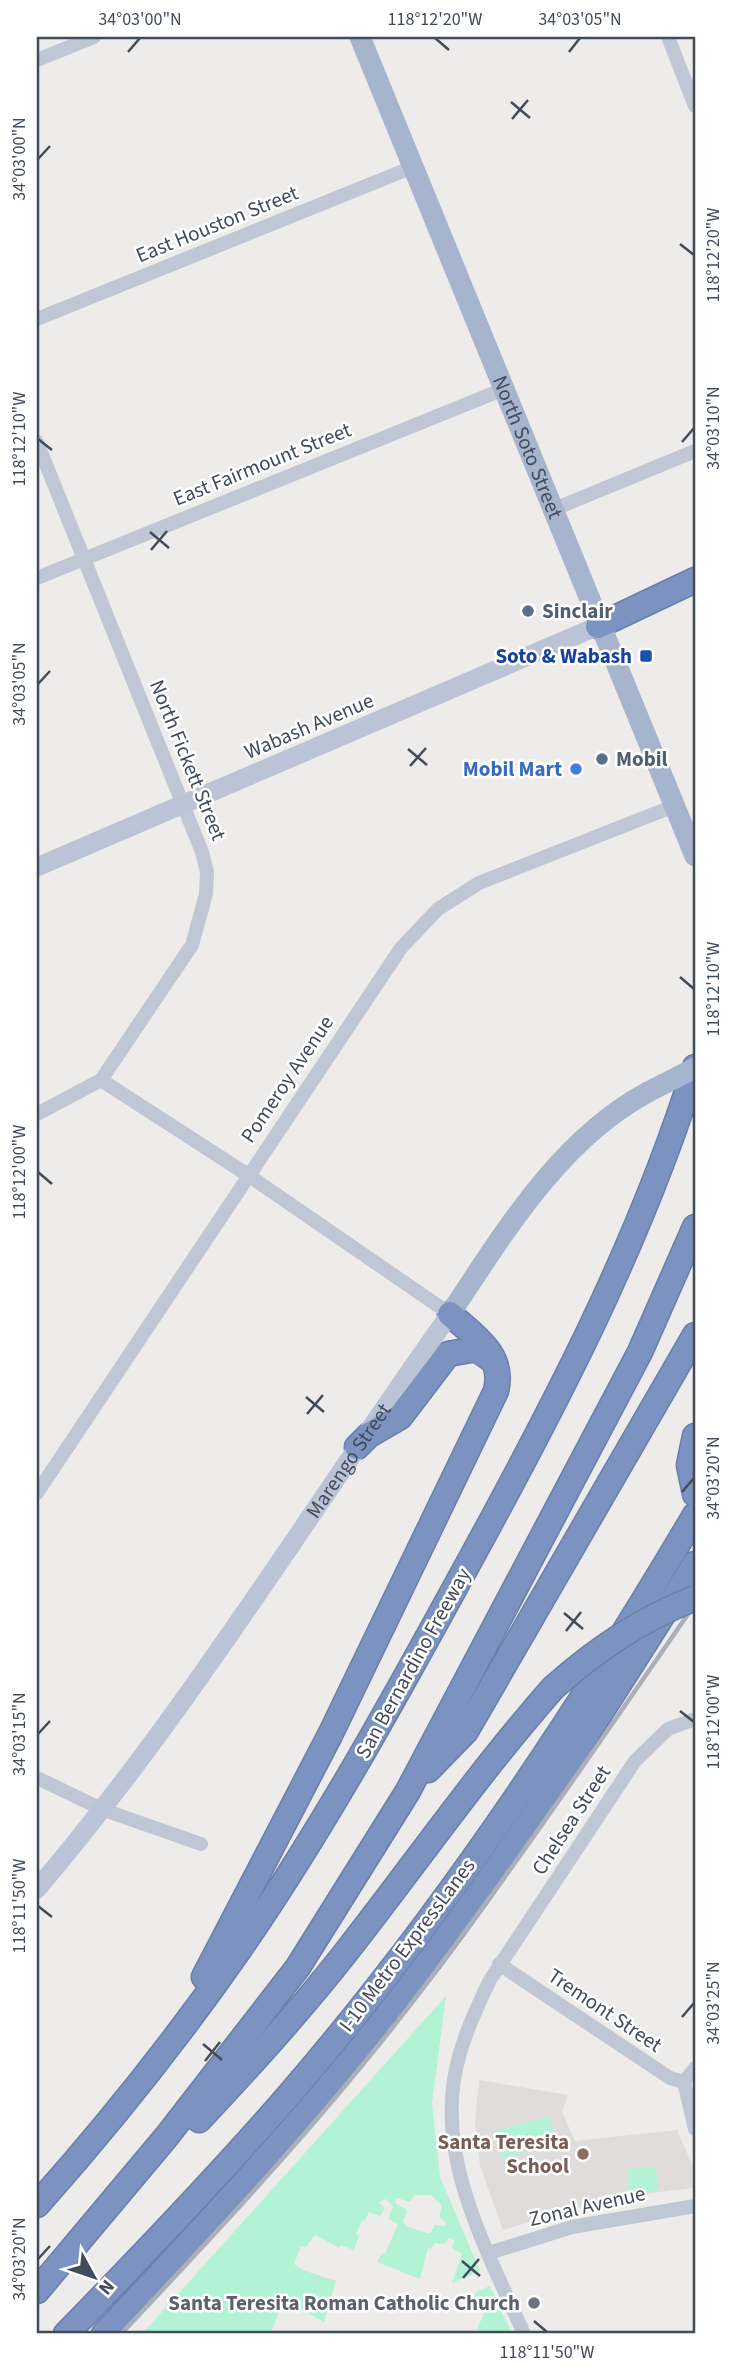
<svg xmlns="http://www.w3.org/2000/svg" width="732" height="2371" font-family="'Source Sans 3',sans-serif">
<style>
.education{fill:#e0dcdc}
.green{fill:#b2f3d5;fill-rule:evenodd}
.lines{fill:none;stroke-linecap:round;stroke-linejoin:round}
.highway-casing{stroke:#687eac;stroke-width:27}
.street{stroke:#bfc7d5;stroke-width:14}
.secondary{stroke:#bbc4d7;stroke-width:19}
.primary{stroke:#a7b4ce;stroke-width:21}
.highway{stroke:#7c93c1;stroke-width:24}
.rail{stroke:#acafb7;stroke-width:4.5}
.highway-bridge-casing{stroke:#687eac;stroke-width:27;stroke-linecap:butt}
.primary-bridge{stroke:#a7b4ce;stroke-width:21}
.highway-bridge{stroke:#7c93c1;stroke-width:24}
.ticks{fill:none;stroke:#424b5a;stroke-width:2.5}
.service-dot{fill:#5c6f8a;stroke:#fff;stroke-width:2.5}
.transit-dot{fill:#1a4fb4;stroke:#fff;stroke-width:2.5}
.shop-dot{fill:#3f7fe0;stroke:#fff;stroke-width:2.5}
.education-dot{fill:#8d6e63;stroke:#fff;stroke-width:2.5}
.worship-dot{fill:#6b7280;stroke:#fff;stroke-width:2.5}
.labels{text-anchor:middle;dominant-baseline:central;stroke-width:5;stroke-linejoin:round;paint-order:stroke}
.street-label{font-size:21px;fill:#424b5a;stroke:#fff}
.service-label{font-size:21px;font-weight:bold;fill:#4e5e75;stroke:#fff;text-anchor:start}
.transit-label{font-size:21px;font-weight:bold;fill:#164399;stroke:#fff;text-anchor:end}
.shop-label{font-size:21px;font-weight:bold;fill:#366cbe;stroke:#fff;text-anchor:end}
.education-label{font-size:21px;font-weight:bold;fill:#785e54;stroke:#fff;text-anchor:end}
.worship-label{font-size:21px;font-weight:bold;fill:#5b616d;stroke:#fff;text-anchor:end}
.neatline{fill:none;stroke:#424b5a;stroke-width:2.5}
.ticks-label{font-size:18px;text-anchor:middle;fill:#424b5a}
</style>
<rect width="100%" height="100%" fill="#eeebeb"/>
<path class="education" d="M479 2080 568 2095 562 2112 575 2141 677 2130 695 2171 693 2188 615 2197 503 2230 480 2166 475 2121Z"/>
<g class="green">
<path d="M446 1996 432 2103 440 2177 480 2271 452 2283 462 2254 452 2248 454 2240 449 2238 444 2244 435 2243 431 2249 428 2248 420 2279 377 2262 382 2253 385 2254 398 2224 388 2219 393 2207 386 2199 379 2202 385 2208 380 2216 369 2212 365 2221 362 2220 356 2234 359 2236 354 2250 340 2245V2248L315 2235 306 2247 301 2246 294 2264 303 2270 336 2281 324 2322 303 2310 282 2305 270 2334H142ZM415 2195H431L442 2206 439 2217 446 2222 445 2226 435 2225 430 2234 408 2227 403 2222 407 2210 395 2203 397 2198 410 2202Z"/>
<path d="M549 2117 556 2145 501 2158 495 2130Z"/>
<path d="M656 2167 658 2190 629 2193 627 2169Z"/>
<path d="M490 2286 512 2334H475L485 2311 473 2302 476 2292Z"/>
</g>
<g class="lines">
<defs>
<g id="highway">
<path d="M598 626 695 580"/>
<path d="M695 1436 689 1465 695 1494"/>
<path d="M357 1447 369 1435 400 1417 448 1354 476 1349 492 1360"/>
<path d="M428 1770 466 1731 695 1335"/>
<path d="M204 1977 330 1735 496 1391C505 1354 474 1336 450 1314"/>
<path d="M199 2120C249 2067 298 2013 343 1956 413 1867 478 1773 553 1688"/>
<path d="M37 2205C109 2124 177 2039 239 1950 322 1830 393 1701 463 1573 553 1409 639 1246 695 1067"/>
<path d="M37 2291 167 2136 298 1967 408 1791 640 1352 695 1227"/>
<path d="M66 2334C142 2256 218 2177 289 2095 443 1917 576 1717 695 1515"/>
<path d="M104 2334C210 2221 317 2108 411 1985 515 1851 605 1707 695 1564"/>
</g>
</defs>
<use href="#highway" class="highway-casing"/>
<g class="street">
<path d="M668 37 695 106"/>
<path d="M37 60 94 37"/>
<path d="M37 319 413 167"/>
<path d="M37 442 202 852 207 872 206 894 192 945 101 1080 37 1114"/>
<path d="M552 510 695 451"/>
<path d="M37 578 504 389"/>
<path d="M101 1080 248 1175 450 1314"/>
<path d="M37 1493 401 948 438 909 479 883 674 806"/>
<path d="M37 1778 104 1810 201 1844"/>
<path d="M499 1964 670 2078 684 2082 695 2129"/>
<path d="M684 2082 695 2068"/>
<path d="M489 2253 572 2227 695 2206"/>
<path d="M524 2334C490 2256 440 2168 454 2080 459 2046 475 2011 490 1980L635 1761 668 1729 695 1719"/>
</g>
<g class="secondary">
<path d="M37 867 598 626"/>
<path id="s1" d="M37 1889C190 1709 313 1506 450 1314"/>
</g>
<g class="primary">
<path id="s2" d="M360 37 695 856"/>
<path d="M450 1314C504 1233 559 1140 648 1092"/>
</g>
<use href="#highway" class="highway"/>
<path class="rail" d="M121 2334C220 2229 319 2123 407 2009 508 1877 601 1740 695 1604"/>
<defs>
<path id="highway-bridge" d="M553 1688C597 1649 640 1620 695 1598"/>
</defs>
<use href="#highway-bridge" class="highway-bridge-casing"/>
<path class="primary-bridge" d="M648 1092 695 1068"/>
<use href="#highway-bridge" class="highway-bridge"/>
</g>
<path class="ticks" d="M435 38 449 50M128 52 140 38M569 52 580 38M511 102 530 118M512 119 528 100M38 159 50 146M680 244 694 255M38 439 52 450M682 442 694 428M150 532 169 548M151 550 167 531M38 684 50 671M408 749 427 765M410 766 426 748M680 977 694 989M38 1172 52 1184M306 1397 324 1412M307 1414 323 1395M682 1492 694 1478M564 1613 583 1629M566 1631 581 1612M680 1711 694 1722M38 1734 50 1721M38 1906 52 1917M682 2017 694 2003M203 2044 222 2060M205 2061 220 2042M38 2259 50 2246M462 2261 480 2276M463 2278 479 2259M534 2321 547 2332"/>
<g class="service-dot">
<circle cx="528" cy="611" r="7"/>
<circle cx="602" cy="759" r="7"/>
</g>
<rect class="transit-dot" x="639" y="649" width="14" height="14" rx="3.5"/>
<circle class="shop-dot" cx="576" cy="769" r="7"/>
<circle class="education-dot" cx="583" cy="2154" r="7"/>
<circle class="worship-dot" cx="534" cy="2303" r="7"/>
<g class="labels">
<g class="street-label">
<text transform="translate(217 224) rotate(-22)">East Houston Street</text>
<text stroke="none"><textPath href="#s2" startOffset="443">North Soto Street</textPath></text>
<text transform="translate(262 464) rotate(-22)">East Fairmount Street</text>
<text transform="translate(309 726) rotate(-23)">Wabash Avenue</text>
<text transform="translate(188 760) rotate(68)">North Fickett Street</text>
<text transform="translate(287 1079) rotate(-56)">Pomeroy Avenue</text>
<text stroke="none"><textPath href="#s1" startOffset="530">Marengo Street</textPath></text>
<text transform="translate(413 1663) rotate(-61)">San Bernardino Freeway</text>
<text transform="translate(571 1820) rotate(-57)">Chelsea Street</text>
<text transform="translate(407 1945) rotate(-53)">I-10 Metro ExpressLanes</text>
<text transform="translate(605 2010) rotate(34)">Tremont Street</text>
<text transform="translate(587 2206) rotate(-13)">Zonal Avenue</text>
</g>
<g class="service-label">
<text x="542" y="611">Sinclair</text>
<text x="616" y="759">Mobil</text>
</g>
<g class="transit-label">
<text x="632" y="656">Soto &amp; Wabash</text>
</g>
<g class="shop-label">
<text x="562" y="769">Mobil Mart</text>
</g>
<g class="education-label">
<text x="569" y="2142">Santa Teresita<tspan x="569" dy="24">School</tspan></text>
</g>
<g class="worship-label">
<text x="520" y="2303">Santa Teresita Roman Catholic Church</text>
</g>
</g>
<rect width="732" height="2371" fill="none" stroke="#ffffff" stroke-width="77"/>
<g transform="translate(94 2277) rotate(130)" stroke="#ffffff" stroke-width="5" paint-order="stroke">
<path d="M0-5L12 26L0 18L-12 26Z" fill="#424b5a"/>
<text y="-10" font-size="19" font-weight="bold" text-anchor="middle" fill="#424b5a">N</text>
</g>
<rect x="38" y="38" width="656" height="2294" class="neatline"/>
<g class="ticks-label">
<text x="140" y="25">34°03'00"N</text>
<text x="435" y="25">118°12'20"W</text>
<text x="580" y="25">34°03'05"N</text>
<text transform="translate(19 159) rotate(-90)" y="6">34°03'00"N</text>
<text transform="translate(713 255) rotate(-90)" y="6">118°12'20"W</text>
<text transform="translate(713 428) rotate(-90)" y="6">34°03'10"N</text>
<text transform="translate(19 439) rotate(-90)" y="6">118°12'10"W</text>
<text transform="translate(19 684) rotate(-90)" y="6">34°03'05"N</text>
<text transform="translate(713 989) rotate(-90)" y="6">118°12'10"W</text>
<text transform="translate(19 1172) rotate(-90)" y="6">118°12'00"W</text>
<text transform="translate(713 1478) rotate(-90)" y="6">34°03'20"N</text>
<text transform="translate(713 1722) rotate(-90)" y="6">118°12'00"W</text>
<text transform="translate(19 1734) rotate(-90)" y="6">34°03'15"N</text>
<text transform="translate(19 1906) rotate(-90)" y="6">118°11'50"W</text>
<text transform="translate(713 2003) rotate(-90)" y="6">34°03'25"N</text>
<text transform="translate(19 2259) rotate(-90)" y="6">34°03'20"N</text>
<text x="547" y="2358">118°11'50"W</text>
</g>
</svg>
